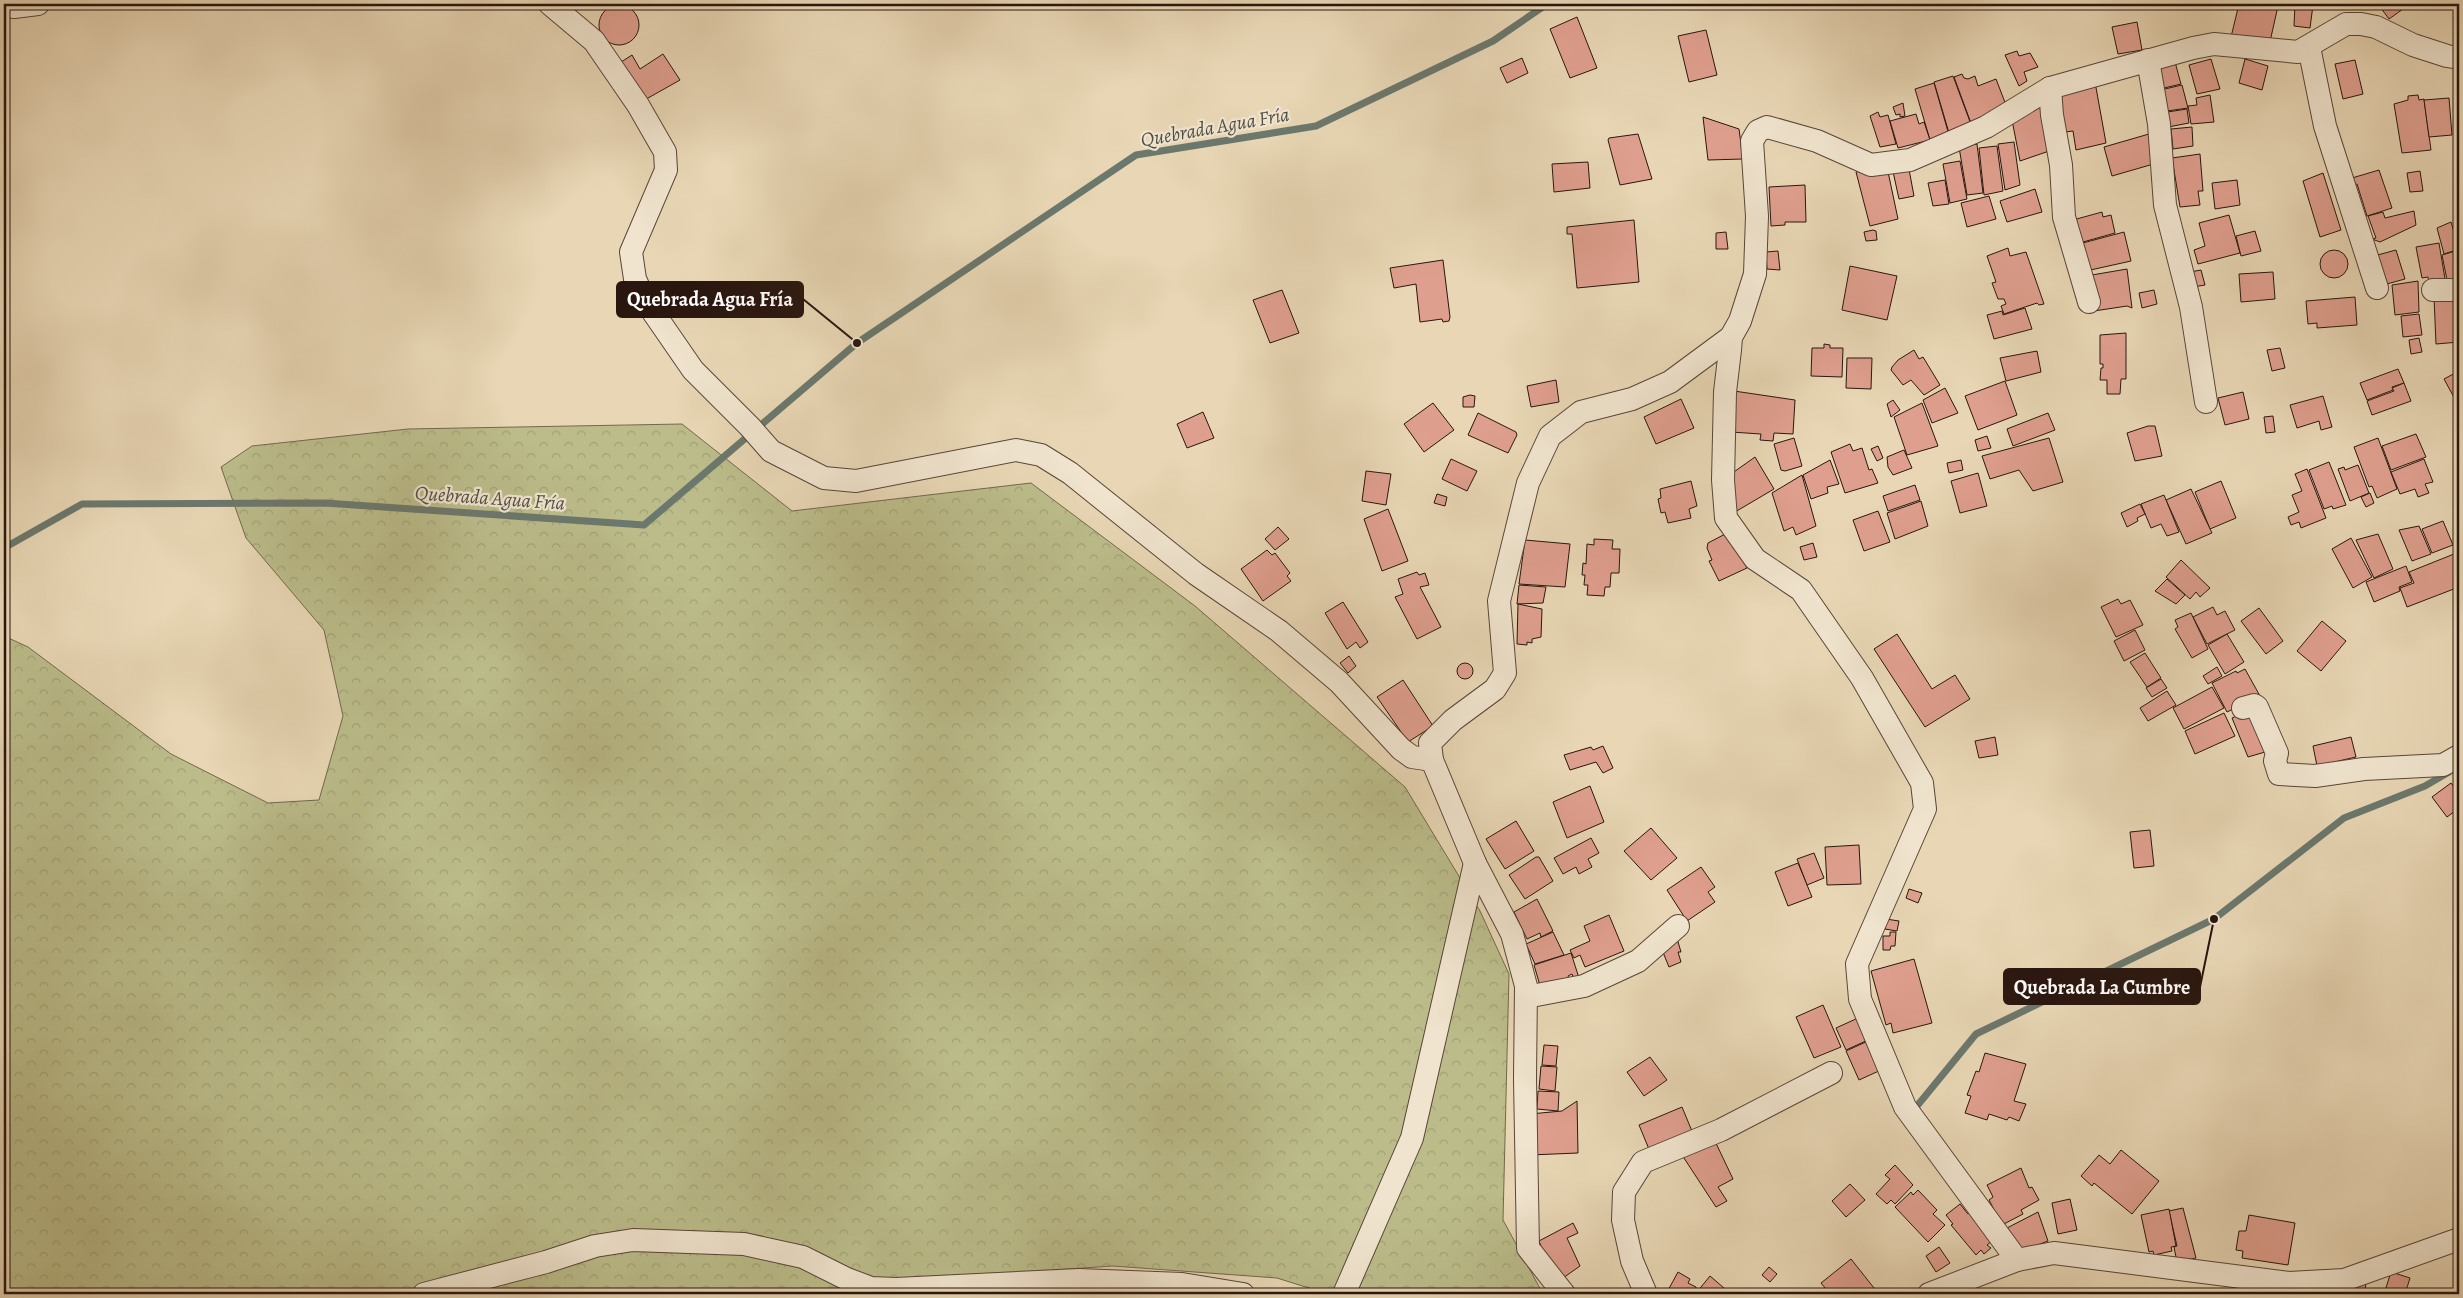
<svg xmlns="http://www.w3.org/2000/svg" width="2463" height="1298" font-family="Alegreya,serif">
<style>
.forest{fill:url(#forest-crowns);stroke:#72694c}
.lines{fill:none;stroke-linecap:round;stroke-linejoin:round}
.stream{stroke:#6b786d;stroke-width:7}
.building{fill:#df9f8e;stroke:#29160f}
.minor-casing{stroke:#594638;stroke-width:24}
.minor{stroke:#f0e4ce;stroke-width:22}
.labels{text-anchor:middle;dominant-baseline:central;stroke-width:4.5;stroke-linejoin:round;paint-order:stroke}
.water-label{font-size:20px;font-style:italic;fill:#504f46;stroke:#f0e4ce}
.leader{fill:none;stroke:#29160f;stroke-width:2}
.callout-dot{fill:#29160f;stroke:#f0e4ce;stroke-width:2}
.callout{fill:#29160f;stroke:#29160f;stroke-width:2}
.callout-label{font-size:20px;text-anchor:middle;font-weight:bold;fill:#fff}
</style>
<defs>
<pattern id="forest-crowns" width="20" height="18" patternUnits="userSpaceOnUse" patternTransform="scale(1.25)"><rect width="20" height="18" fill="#bbbc8a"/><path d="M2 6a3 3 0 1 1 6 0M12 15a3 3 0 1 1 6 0" fill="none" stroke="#a1a176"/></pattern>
</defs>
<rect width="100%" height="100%" fill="#e8d6b4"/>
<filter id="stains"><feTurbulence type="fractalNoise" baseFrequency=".004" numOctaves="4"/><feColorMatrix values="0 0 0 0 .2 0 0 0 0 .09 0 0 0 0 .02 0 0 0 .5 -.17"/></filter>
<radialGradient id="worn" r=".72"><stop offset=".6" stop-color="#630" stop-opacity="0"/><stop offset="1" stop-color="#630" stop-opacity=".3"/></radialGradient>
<path class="forest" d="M682 424 792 511 1031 483 1195 606 1405 787 1480 911 1509 974 1503 1220 1543 1294H1328L1277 1278 1113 1266 1053 1270 1044 1274 1030 1294H4V636L28 647 171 754 268 803 319 800 343 716 324 630 246 538 221 467 252 446 408 429Z"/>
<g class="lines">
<g class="stream">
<path d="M4 548 82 504 325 503 644 525 857 343 1136 155 1316 126 1493 41 1547 4"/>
<path d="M1917 1106 1976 1034 2214 919 2344 818 2425 786 2449 772"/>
</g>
</g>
<g class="building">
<path d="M2239 4 2278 6 2269 46 2231 37Z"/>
<path d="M2295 4 2313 5 2310 28 2294 26Z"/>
<path d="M2378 4H2410L2389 19Z"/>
<circle cx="619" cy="25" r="20"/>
<path d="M1577 17 1597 68 1570 78 1550 29Z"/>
<path d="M2137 22 2142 50 2118 54 2112 27Z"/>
<path d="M1706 30 1717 75 1689 82 1678 36Z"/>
<path d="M2017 51 2019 56 2030 53 2038 67 2024 72 2027 81 2019 86 2005 55Z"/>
<path d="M663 54 680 80 641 102 618 64 632 55 640 69Z"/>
<path d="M1522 58 1528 73 1507 83 1500 68Z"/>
<path d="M2211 59 2220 89 2197 94 2189 65Z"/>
<path d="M2245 59 2268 66 2262 90 2239 83Z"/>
<path d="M2355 60 2363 94 2343 99 2335 64Z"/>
<path d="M2175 62 2181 84 2160 89 2155 68Z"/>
<path d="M1962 74 1964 78 1968 79 1975 76 1978 86 1996 79 2006 105 1972 126 1954 77Z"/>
<path d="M1953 76 1972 127 1949 133 1934 82Z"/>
<path d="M2095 82 2106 143 2076 150 2073 131 2065 132 2058 91Z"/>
<path d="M1934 83 1949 135 1930 140 1915 89Z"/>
<path d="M2182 85 2188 108 2160 112 2156 91Z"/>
<path d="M2210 95 2214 122 2191 124 2188 106 2197 105 2196 98Z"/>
<path d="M2418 95 2419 100 2424 99 2431 150 2402 153 2394 104 2408 100V96Z"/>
<path d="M2449 98 2452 135 2429 137 2424 100Z"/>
<path d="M2043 99 2055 149 2020 161 2012 120Z"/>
<path d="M1903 103 1905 116 1900 117V114L1896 115 1893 107Z"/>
<path d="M2187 109 2189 123 2163 128 2161 113Z"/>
<path d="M1878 112 1880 117 1888 115 1896 144 1880 147 1870 116Z"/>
<path d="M1916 114 1919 124 1924 122 1930 140 1898 148 1890 121Z"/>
<path d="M1703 117 1739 129 1743 159 1708 160Z"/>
<path d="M2192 127 2193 146 2173 149 2171 129Z"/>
<path d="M1638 134 1652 179 1620 185 1608 140 1609 138Z"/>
<path d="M2149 134 2157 163 2112 176 2104 147Z"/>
<path d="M2014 142 2020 185 2005 190 1998 144Z"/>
<path d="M1977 144 1983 193 1967 195 1959 147Z"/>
<path d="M1997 146 2003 191 1984 195 1979 148Z"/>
<path d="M2200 154 2203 191H2198L2200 205 2180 207 2172 158Z"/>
<path d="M1960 161 1967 199 1950 203 1943 164Z"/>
<path d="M1588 162 1590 188 1554 192 1552 164Z"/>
<path d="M1908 164 1914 196 1899 199 1892 167Z"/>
<path d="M1887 167 1898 219 1870 226 1856 172Z"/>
<path d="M2379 170 2392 208 2367 216 2357 184 2354 185 2352 178Z"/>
<path d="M2420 171 2423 191 2410 192 2407 173Z"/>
<path d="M2323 173 2341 230 2320 237 2303 181Z"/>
<path d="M1945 180 1949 204 1933 206 1928 183Z"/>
<path d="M2237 180 2240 205 2215 209 2212 183Z"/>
<path d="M1805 185 1806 222H1785V225L1771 226 1769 187Z"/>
<path d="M2035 189 2042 212 2007 222 2000 201Z"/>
<path d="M1989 196 1996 219 1967 227 1961 203Z"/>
<path d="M2414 211 2416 225 2380 242 2372 239 2376 238 2368 216 2383 212 2385 218Z"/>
<path d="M2102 212 2103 217 2111 215 2115 233 2083 242 2073 220Z"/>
<path d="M2229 215 2240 253 2198 264 2194 250 2205 246 2199 223Z"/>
<path d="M1634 220 1639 282 1577 288 1572 234H1567V227Z"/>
<path d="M2451 222 2459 249 2444 254 2437 228Z"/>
<path d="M1873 230 1876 231 1877 240 1866 241 1864 232Z"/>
<path d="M2255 231 2261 251 2241 256 2236 236Z"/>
<path d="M1726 232 1728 249H1716V233Z"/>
<path d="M2124 232 2131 261 2086 271 2079 244Z"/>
<path d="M2439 243 2445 279 2429 282 2428 277 2422 278 2416 247Z"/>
<path d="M2008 248 2010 256 2026 252 2044 304 2039 305 2037 303 2004 314 2001 306 2006 304 2004 299H1998L1992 283 1996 282 1987 256Z"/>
<path d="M2396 250 2405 279 2383 285 2374 256Z"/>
<path d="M2459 250V278L2447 280 2442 255Z"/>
<circle cx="2334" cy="264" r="14"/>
<path d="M1778 251 1780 270 1767 269 1766 252Z"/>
<path d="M1443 260 1450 317 1449 321 1443 322 1442 319 1420 322 1416 284 1394 288 1390 268Z"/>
<path d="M1850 266 1897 276 1887 320 1842 310Z"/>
<path d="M2127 269 2132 308 2127 306 2094 311 2086 276Z"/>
<path d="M2201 270 2205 285 2193 287 2190 272Z"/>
<path d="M2273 272 2275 299 2241 302 2239 274Z"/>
<path d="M2418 281 2419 312 2395 315 2392 285Z"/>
<path d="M1282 290 1299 333 1270 343 1253 300Z"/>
<path d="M2154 290 2157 304 2142 308 2139 293Z"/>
<path d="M2459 296V342L2436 344 2434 297Z"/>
<path d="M2355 297 2357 325 2317 328V323L2308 324 2306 301Z"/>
<path d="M2025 308 2032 329 1994 339 1987 315 2002 311 2003 315Z"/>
<path d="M2419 314 2422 335 2403 337 2401 316Z"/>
<path d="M2126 333V379H2121L2120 394H2107V380H2100L2101 368H2103V364H2100V335Z"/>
<path d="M2419 338 2422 352 2411 354 2409 340Z"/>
<path d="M1824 344 1830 345V348H1843L1842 377 1811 376 1812 348H1824Z"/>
<path d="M2280 348 2285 368 2272 371 2267 350Z"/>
<path d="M1914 350 1919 359 1923 357 1940 385 1924 395 1911 380 1903 385 1891 370 1892 367 1898 360Z"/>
<path d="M2037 351 2041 372 2006 381 2000 358Z"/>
<path d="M1847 358H1872L1871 389 1846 388Z"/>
<path d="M2398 369 2404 383 2392 387 2393 390 2367 400 2360 383Z"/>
<path d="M2459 371V400L2456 401 2444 379Z"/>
<path d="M1556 380 1559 402 1531 407 1527 386Z"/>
<path d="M2005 381 2017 415 1978 430 1965 396Z"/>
<path d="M2404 383 2411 401 2372 415 2367 401 2394 391 2392 388Z"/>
<path d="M1945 388 1958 413 1932 423 1923 400Z"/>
<path d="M1734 391 1795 400 1793 434 1774 433 1773 441 1760 440 1761 434 1731 432Z"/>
<path d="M2243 392 2249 419 2225 425 2218 398Z"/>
<path d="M1470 395 1475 396 1474 407H1463V397Z"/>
<path d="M2323 396 2332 427 2321 430 2319 421 2297 428 2290 405Z"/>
<path d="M1681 399 1694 428 1656 444 1644 417Z"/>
<path d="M1893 400 1900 410 1891 417 1887 404Z"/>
<path d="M1433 403 1454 430 1424 452 1404 424Z"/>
<path d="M1922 403 1938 446 1907 455 1894 417Z"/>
<path d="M1203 412 1214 438 1187 448 1177 424Z"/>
<path d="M1478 413 1516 432 1517 435 1508 453 1468 435Z"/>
<path d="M2048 413 2055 430 2013 446 2007 429Z"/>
<path d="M2273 416 2275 432 2266 433 2264 417Z"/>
<path d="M2148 426H2155L2162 456 2135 461 2127 433Z"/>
<path d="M2416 434 2426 457 2391 470 2382 446Z"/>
<path d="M1987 436 1991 448 1978 451 1975 440Z"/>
<path d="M1794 438 1802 466 1785 471 1781 470 1774 444Z"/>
<path d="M2049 438 2063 482 2033 491 2019 470 1990 479 1982 456Z"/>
<path d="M2378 438 2397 489 2377 498 2372 486 2369 487 2354 447Z"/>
<path d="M1850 444 1853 451 1862 448 1869 470 1872 469 1878 483 1845 493 1831 452Z"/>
<path d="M1878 446 1883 458 1877 461 1871 449Z"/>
<path d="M1904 450 1912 468 1893 475 1888 467 1887 457Z"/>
<path d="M1755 457 1774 489 1735 512 1731 474Z"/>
<path d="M1451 459 1477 471 1467 491 1442 479Z"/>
<path d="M2424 459 2433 482 2425 484 2429 493 2418 497 2415 489 2400 494 2391 472Z"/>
<path d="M1830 460 1839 484 1827 487 1828 493 1811 499 1803 475Z"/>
<path d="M1961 460 1963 470 1949 473 1947 463Z"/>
<path d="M2329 462 2346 505 2333 509 2332 506 2324 509 2309 470Z"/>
<path d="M2358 465 2369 493 2350 501 2338 469 2344 467 2345 470Z"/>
<path d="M2307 469 2326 518 2301 528 2299 522 2291 525 2288 517 2299 512 2292 495 2302 491 2295 474Z"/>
<path d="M1366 471 1391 474 1386 505 1362 501Z"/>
<path d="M1978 473 1987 506 1960 513 1951 481Z"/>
<path d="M1802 475 1816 526 1796 535 1793 527 1784 531 1772 493Z"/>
<path d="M1691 481 1697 506 1689 509 1691 518 1668 523 1665 512 1661 513 1658 499 1661 498 1660 489Z"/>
<path d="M2221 481 2236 518 2210 529 2195 492Z"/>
<path d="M1915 485 1920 500 1888 511 1883 496Z"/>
<path d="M2191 489 2212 533 2186 544 2166 500Z"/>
<path d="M2370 493 2374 503 2366 507 2361 497Z"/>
<path d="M1437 494 1447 497 1445 506 1434 503Z"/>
<path d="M2164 495 2179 532 2167 536 2161 524 2151 528 2141 504Z"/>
<path d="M1921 501 1928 526 1895 539 1887 513Z"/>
<path d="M2140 504 2145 514 2137 518 2138 521 2127 527 2121 513Z"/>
<path d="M1388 509 1408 561 1382 571 1364 519Z"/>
<path d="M1878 511 1890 542 1864 551 1853 520Z"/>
<path d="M2443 521 2453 545 2432 553 2422 529Z"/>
<path d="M2419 526 2431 554 2412 561 2399 530Z"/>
<path d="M1278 527 1289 539 1275 550 1265 539Z"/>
<path d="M1729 532 1747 568 1719 581 1709 561 1712 560 1707 548 1708 543Z"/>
<path d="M2378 534 2393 569 2374 578 2356 540Z"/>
<path d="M2351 538 2372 577 2353 588 2332 549Z"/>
<path d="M1594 539 1613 540 1612 549H1620L1619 573H1611L1610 587H1605L1604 596 1587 595 1588 585H1584L1585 575H1582L1583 563 1586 564 1587 544 1594 545Z"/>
<path d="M1525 540 1570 544 1565 587 1519 584Z"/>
<path d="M1813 543 1817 557 1804 560 1800 547Z"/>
<path d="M1267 550 1272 555 1275 553 1290 573 1287 576 1291 581 1263 601 1241 569Z"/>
<path d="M2459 552V587L2407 607 2400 588 2414 583 2409 572Z"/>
<path d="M2181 560 2210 588 2200 597 2196 592 2190 599 2166 577Z"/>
<path d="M2406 566 2412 582 2399 587 2400 591 2374 602 2366 582Z"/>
<path d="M1417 572 1419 575 1425 573 1429 585 1420 587 1441 627 1417 639 1395 597 1403 594 1398 579Z"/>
<path d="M2167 579 2185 595 2176 604 2155 591Z"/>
<path d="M1519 585 1546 587 1543 603 1517 604Z"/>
<path d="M2118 599 2121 604 2130 600 2143 625 2116 637 2101 607Z"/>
<path d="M1343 602 1368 642 1360 648 1356 642 1347 649 1325 613Z"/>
<path d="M1518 604 1542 609 1541 637 1532 639V643L1527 642V645L1517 644Z"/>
<path d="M2213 607 2217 615 2225 611 2235 630 2207 644 2193 617Z"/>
<path d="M2259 608 2283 641 2266 654 2241 621Z"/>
<path d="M2191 613 2208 649 2192 658 2175 629 2178 627 2175 620Z"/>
<path d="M2322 621 2346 641 2321 671 2297 651Z"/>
<path d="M2135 630 2145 650 2124 661 2114 641Z"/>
<path d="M1897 634 1932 689 1955 675 1970 699 1925 727 1874 649Z"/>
<path d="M2227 634 2244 662 2225 674 2208 645Z"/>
<path d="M2145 653 2161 678 2147 687 2130 662Z"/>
<path d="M1349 656 1356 666 1348 673 1340 663Z"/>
<circle cx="1465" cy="671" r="8"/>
<path d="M2217 667 2222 676 2208 684 2203 676Z"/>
<path d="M2245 669 2260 696 2227 712 2212 683 2236 671 2237 673Z"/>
<path d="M2161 679 2167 688 2152 697 2146 688Z"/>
<path d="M1403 680 1433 726 1408 742 1377 697Z"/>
<path d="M2212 687 2224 708 2184 729 2173 708Z"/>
<path d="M2167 691 2176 705 2148 721 2140 708Z"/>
<path d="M2256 708 2272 750 2248 757 2232 718Z"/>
<path d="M2224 713 2235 736 2195 754 2185 731Z"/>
<path d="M1995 737 1998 755 1979 758 1975 741Z"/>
<path d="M2351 737 2356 757 2317 766 2313 746Z"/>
<path d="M1603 746 1613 768 1603 773 1596 762 1570 770 1564 755 1591 747 1593 750Z"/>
<path d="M2451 783 2459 794 2455 797 2459 802V808L2447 817 2432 797Z"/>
<path d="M1590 786 1604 822 1567 838 1553 802Z"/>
<path d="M1516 821 1534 851 1505 869 1486 839Z"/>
<path d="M1651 828 1677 858 1651 880 1624 851Z"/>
<path d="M2150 830 2154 866 2134 868 2130 832Z"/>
<path d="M1591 838 1599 853 1588 859 1592 867 1579 874 1576 867 1563 874 1554 858Z"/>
<path d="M1859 845 1861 884 1827 885 1825 847Z"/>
<path d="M1814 853 1824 878 1807 885 1797 859Z"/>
<path d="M1536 857H1539L1553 881 1525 899 1509 875Z"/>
<path d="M1798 863 1812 897 1788 906 1775 872Z"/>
<path d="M1701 867 1715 887 1708 892 1715 902 1687 921 1667 890Z"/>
<path d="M1909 889 1922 893 1918 903 1906 898Z"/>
<path d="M1537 899 1553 931 1541 937 1540 933 1527 939 1514 912Z"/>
<path d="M1609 915 1624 951 1585 967 1580 955 1574 958 1570 950 1590 941 1584 926Z"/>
<path d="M1886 919 1899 921 1897 931 1885 929Z"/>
<path d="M1553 932 1564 955 1535 964 1526 944Z"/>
<path d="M1890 932H1896L1895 946H1891L1890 950H1883V936H1890Z"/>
<path d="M1676 935 1681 952H1678L1681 962 1669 967 1660 945Z"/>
<path d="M1571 953 1579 978 1574 979 1572 974 1568 976 1570 981 1541 989 1534 965Z"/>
<path d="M1914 959 1932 1023 1893 1033 1891 1023 1886 1025 1871 971Z"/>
<path d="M1823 1005 1841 1047 1814 1058 1796 1017Z"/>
<path d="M1858 1018 1868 1040 1846 1050 1836 1028Z"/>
<path d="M1868 1041 1881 1070 1859 1080 1846 1051Z"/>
<path d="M1544 1045 1558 1046 1556 1066 1542 1065Z"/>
<path d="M1985 1053 2026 1064 2014 1101 2026 1104 2019 1121 2009 1117 2007 1120 1989 1114 1987 1120 1965 1113 1971 1096 1967 1095 1976 1071 1979 1072Z"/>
<path d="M1650 1057 1667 1080 1644 1096 1627 1072Z"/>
<path d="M1541 1066 1557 1067 1555 1091 1539 1089Z"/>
<path d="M1538 1091 1559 1092 1558 1111 1537 1109Z"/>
<path d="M1577 1101 1578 1153 1530 1155V1114L1562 1111Z"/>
<path d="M1682 1107 1694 1136 1651 1154 1639 1125Z"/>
<path d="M1714 1139 1733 1179 1718 1187 1727 1201 1716 1207 1682 1155Z"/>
<path d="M2121 1150 2159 1181 2132 1214 2094 1183 2092 1186 2081 1176 2099 1155 2110 1164Z"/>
<path d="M1895 1165 1913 1185 1895 1204 1891 1200 1887 1204 1876 1194 1890 1179 1885 1175Z"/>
<path d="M2021 1168 2029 1188 2032 1187 2039 1200 2021 1210 2023 1214 2002 1225 1989 1200 1993 1197 1987 1185Z"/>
<path d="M1850 1184 1865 1200 1846 1217 1832 1201Z"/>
<path d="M1918 1190 1937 1210 1933 1214 1945 1225 1928 1242 1895 1207 1911 1192 1913 1195Z"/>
<path d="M2070 1199 2077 1230 2058 1234 2052 1203Z"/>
<path d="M1960 1204 1968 1214 1970 1212 1993 1240 1987 1245 1991 1248 1984 1254 1981 1250 1976 1255 1951 1225 1953 1224 1946 1215Z"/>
<path d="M2183 1208 2196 1258 2177 1262 2174 1247 2177 1246 2169 1211Z"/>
<path d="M2169 1209 2176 1246 2171 1247 2172 1251 2154 1255 2153 1251 2149 1252 2141 1215Z"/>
<path d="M2038 1212 2048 1241 2022 1251 2007 1228Z"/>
<path d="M2249 1215 2295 1223 2288 1265 2242 1258 2243 1251 2236 1250 2239 1231H2246Z"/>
<path d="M1573 1223 1578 1233 1567 1238 1580 1266 1563 1278 1547 1261 1539 1241Z"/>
<path d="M1939 1247 1950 1263 1936 1272 1926 1256Z"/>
<path d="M1851 1259 1874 1288 1866 1294H1830L1821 1283Z"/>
<path d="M1769 1267 1777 1274 1770 1282 1762 1275Z"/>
<path d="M1678 1272 1690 1279 1688 1283 1696 1287 1697 1292 1710 1276 1724 1288 1719 1294H1666Z"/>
<path d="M2391 1272 2410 1278 2405 1294H2384Z"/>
<path d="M2355 1282 2366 1284 2364 1294H2342L2343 1288 2354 1289Z"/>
<rect x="2208" y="1289" width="36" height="5"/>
</g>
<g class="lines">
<defs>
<g id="minor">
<path d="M5 4 14 7 38 4"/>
<path d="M550 4 594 41 638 105 665 152 666 170 631 252 635 279 644 299 693 370 750 427 771 451 824 478 856 481 1016 450 1041 455 1070 473 1196 574 1279 631 1339 682 1401 749 1412 757 1432 760"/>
<path d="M2309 47 2325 126 2377 288"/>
<path d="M2148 60 2159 124 2165 205 2191 307 2206 402"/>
<path d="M2050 88 2052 115 2061 165 2064 217 2089 302"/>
<path d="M2433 290H2459"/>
<path d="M2243 708 2254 705 2257 707 2277 753 2275 761 2279 774 2315 776 2364 769 2443 765 2459 756"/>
<path d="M1526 997 1584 986 1638 961 1678 926"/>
<path d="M2017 1260 1905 1107 1860 999 1857 964 1925 809 1922 783 1862 678 1801 590 1755 559 1726 518 1723 480 1725 392 1730 350 1731 337 1740 321 1755 274 1757 216 1752 141 1758 131 1767 127 1817 141 1871 165 1910 160 1986 127 2050 88 2193 48 2214 44 2298 52 2346 24H2361L2376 27 2413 45 2447 56 2459 58"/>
<path d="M424 1294 546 1262 595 1246 633 1240 744 1244 803 1257 847 1279 871 1288 896 1289 1079 1280 1182 1284 1243 1294"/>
<path d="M1344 1294 1412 1138 1475 863"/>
<path d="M1564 1294 1528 1248 1525 1079 1526 986 1512 934 1475 863 1432 760 1430 743 1453 720 1495 689 1505 673 1499 601 1528 483 1550 436 1581 412 1632 399 1670 382 1731 337"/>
<path d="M1646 1294 1632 1261 1623 1220 1624 1192 1643 1162 1721 1130 1831 1073"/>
<path d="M1929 1294 2017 1260 2054 1253 2289 1283 2344 1280 2459 1239"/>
</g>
</defs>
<use href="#minor" class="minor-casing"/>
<use href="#minor" class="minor"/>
</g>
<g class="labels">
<g class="water-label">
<text transform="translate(1215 127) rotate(-10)">Quebrada Agua Fría</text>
<text transform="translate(490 498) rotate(4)">Quebrada Agua Fría</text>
</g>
</g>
<path class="leader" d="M857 343L803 299M2214 919L2200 987"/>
<g class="callout-dot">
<circle cx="857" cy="343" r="5"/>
<circle cx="2214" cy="919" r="5"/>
</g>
<g class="callout">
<rect x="617" y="282" width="186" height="35" rx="5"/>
<rect x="2004" y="969" width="196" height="35" rx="5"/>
</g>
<g class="callout-label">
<text x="710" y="306">Quebrada Agua Fría</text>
<text x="2102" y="994">Quebrada La Cumbre</text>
</g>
<rect width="2463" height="1298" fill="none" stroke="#e8d6b4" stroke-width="20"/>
<rect x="5" y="5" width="2453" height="1288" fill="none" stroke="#29160f" stroke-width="2.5"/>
<rect x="10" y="10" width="2443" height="1278" fill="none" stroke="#29160f"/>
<rect width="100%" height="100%" filter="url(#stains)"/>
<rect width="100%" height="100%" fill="url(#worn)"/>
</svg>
